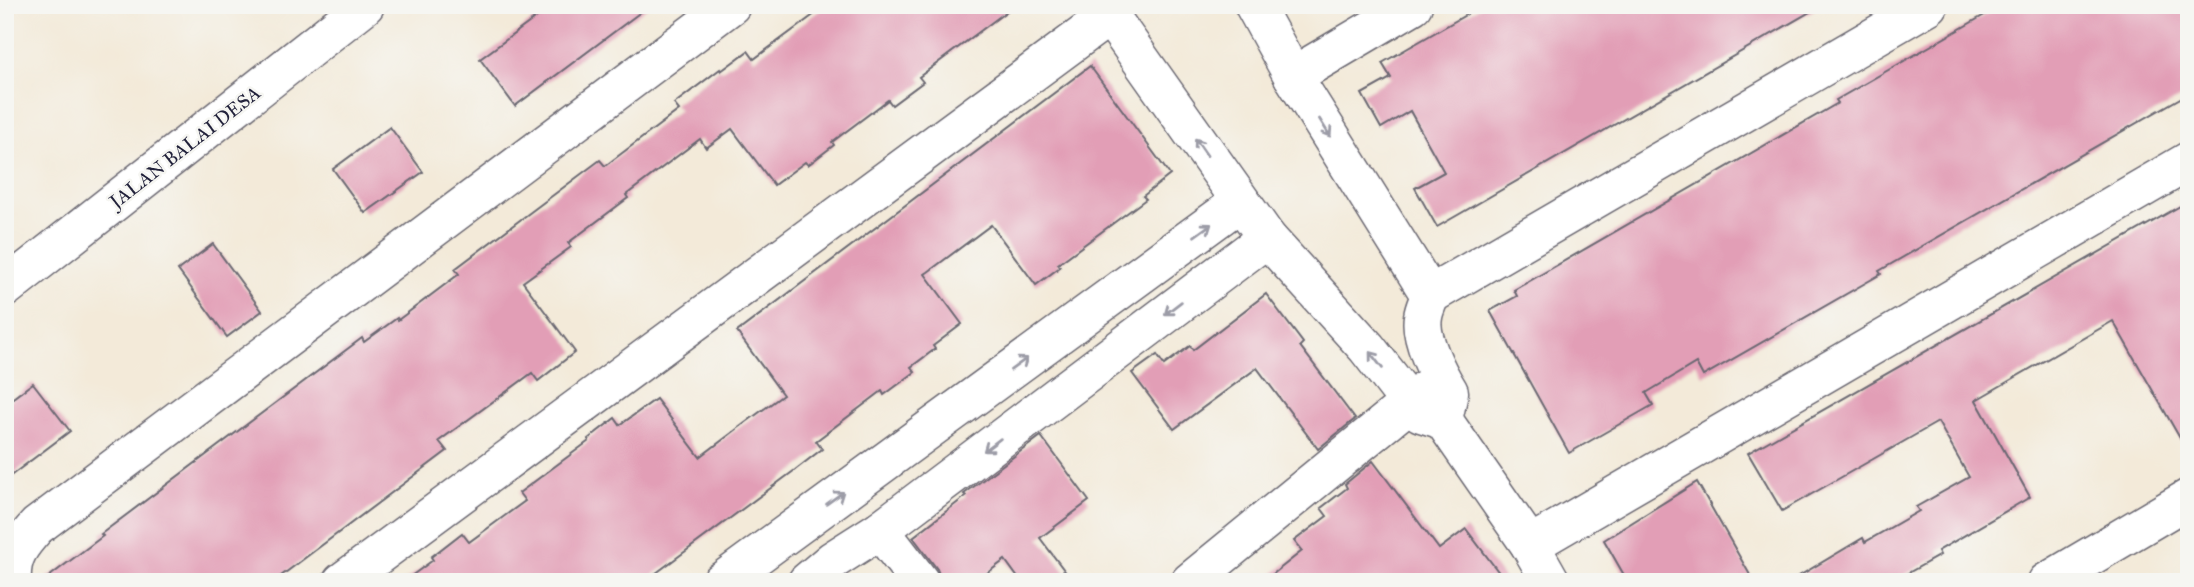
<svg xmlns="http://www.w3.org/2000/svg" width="2194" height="587" font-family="'IM FELL Great Primer',serif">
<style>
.building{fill:#e29eb6}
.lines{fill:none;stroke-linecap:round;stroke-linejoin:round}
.street-casing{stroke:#6b6872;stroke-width:41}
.street{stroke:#fff;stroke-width:38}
.oneway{stroke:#9c9ca7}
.labels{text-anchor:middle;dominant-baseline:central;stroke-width:5;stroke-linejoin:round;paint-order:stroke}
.street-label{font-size:19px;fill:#22223b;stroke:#f6f6f2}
</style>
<rect width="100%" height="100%" fill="#f6f6f2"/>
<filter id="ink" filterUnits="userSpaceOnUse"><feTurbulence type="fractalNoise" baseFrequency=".0143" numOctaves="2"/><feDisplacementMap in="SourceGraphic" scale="14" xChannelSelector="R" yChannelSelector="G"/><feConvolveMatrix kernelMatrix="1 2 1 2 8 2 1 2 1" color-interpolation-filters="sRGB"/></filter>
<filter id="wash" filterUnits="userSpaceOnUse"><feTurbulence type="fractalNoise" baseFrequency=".00686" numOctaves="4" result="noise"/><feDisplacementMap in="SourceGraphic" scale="28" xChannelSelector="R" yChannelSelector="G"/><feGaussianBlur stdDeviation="1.57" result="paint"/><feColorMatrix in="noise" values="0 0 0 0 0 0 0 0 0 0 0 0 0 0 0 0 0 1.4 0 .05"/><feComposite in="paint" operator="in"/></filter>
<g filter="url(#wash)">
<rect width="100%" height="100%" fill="#f3ead9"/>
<g id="blocks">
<g class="building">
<path d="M553 5H650L515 106 480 59Z"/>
<path d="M827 5H1015L919 77 923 82 892 105 888 100 832 142 834 145 808 165 805 162 774 185 732 129 706 148 700 139 626 195 628 198 568 243 571 247 523 282 575 352 538 381 532 373 439 441 447 451 273 582H42L103 536 101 534 362 338 364 342 397 318 398 320 459 274 455 269 540 205 600 160 605 166 679 110 674 104 720 69 721 71 748 51 754 59Z"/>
<path d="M1483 5H1822L1437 227 1415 188 1444 172 1410 111 1381 128 1362 94 1391 78 1382 63Z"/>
<path d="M2002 5H2189V93L1879 271 1881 274 1703 376 1696 363 1646 393 1653 405 1569 453 1490 311 1517 296 1514 290 1838 103 1836 100Z"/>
<path d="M1090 66 1170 175 1143 196 1146 199 1058 264 1060 267 1036 285 991 225 928 272 925 274 962 324 933 346 935 349 911 367 915 372 884 395 882 391 816 441 822 449 795 470 644 582H403L433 560 431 557 462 533 469 542 525 501 519 493 589 441 588 439 615 418 620 425 656 399 700 457 745 423 783 395 737 332Z"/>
<path d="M390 127 423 172 365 213 333 169Z"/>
<path d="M2189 201V454L2113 321 1976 400 2030 497 1938 551 1940 555 1892 582H1789L1863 538 1865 542 1919 511 1916 507 1969 477 1938 422 1782 511 1748 453Z"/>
<path d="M213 244 262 311 227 337 178 270Z"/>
<path d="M1266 294 1303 343 1300 346 1355 419 1318 449 1257 368 1174 429 1132 373 1157 355 1164 365 1190 346 1193 350Z"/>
<path d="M33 383 70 431 5 480V404Z"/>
<path d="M1041 436 1089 501 1040 538 1073 582H1021L1005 560 975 582H942L937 569 913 537 966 496 964 494Z"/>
<path d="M1373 461 1439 549 1466 529 1506 582H1263L1302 551 1294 541 1327 516 1321 508 1347 488 1345 484Z"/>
<path d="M1697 482 1754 582H1628L1604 540Z"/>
</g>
</g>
</g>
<g filter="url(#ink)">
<use href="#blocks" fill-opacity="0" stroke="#6b6872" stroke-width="2"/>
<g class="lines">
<defs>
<g id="street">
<path d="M1102 5 1267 238 1367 348 1409 402 1421 413 1443 420 1530 545 1551 582"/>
<path d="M1254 5 1293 76 1430 295C1428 302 1424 309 1423 317 1419 338 1438 374 1449 392L1443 420"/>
<path d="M1293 76 1413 5"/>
<path d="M5 288 365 5"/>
<path d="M1430 295 1929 5"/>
<path d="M880 530 920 582"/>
<path d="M1530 545 2189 161"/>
<path d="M12 582C10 556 21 544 37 526L731 5"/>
<path d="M342 582 1109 16"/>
<path d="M721 582 1240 202"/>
<path d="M807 582 833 560 880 530 1267 238"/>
<path d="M1190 582 1430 386"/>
<path d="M2047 582 2189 498"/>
</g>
</defs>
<use href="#street" class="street-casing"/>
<use href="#street" class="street"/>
</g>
<defs><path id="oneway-shaft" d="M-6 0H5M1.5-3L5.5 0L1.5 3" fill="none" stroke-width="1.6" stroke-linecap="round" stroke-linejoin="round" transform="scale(1.75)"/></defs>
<g class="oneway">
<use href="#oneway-shaft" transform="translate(1325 128) rotate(58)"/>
<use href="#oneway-shaft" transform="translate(1201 147) rotate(-125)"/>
<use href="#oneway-shaft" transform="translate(1203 230) rotate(-36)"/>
<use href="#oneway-shaft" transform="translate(1173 308) rotate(143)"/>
<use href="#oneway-shaft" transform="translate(1376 360) rotate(-128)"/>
<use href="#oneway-shaft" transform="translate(1019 364) rotate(-36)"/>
<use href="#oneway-shaft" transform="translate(992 445) rotate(143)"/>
<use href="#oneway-shaft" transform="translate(835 498) rotate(-36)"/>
</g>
</g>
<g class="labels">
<g class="street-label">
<text transform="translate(185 147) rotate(-38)">JALAN BALAI DESA</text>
</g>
</g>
<rect width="2194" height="587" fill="none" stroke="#f6f6f2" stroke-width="28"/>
</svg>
